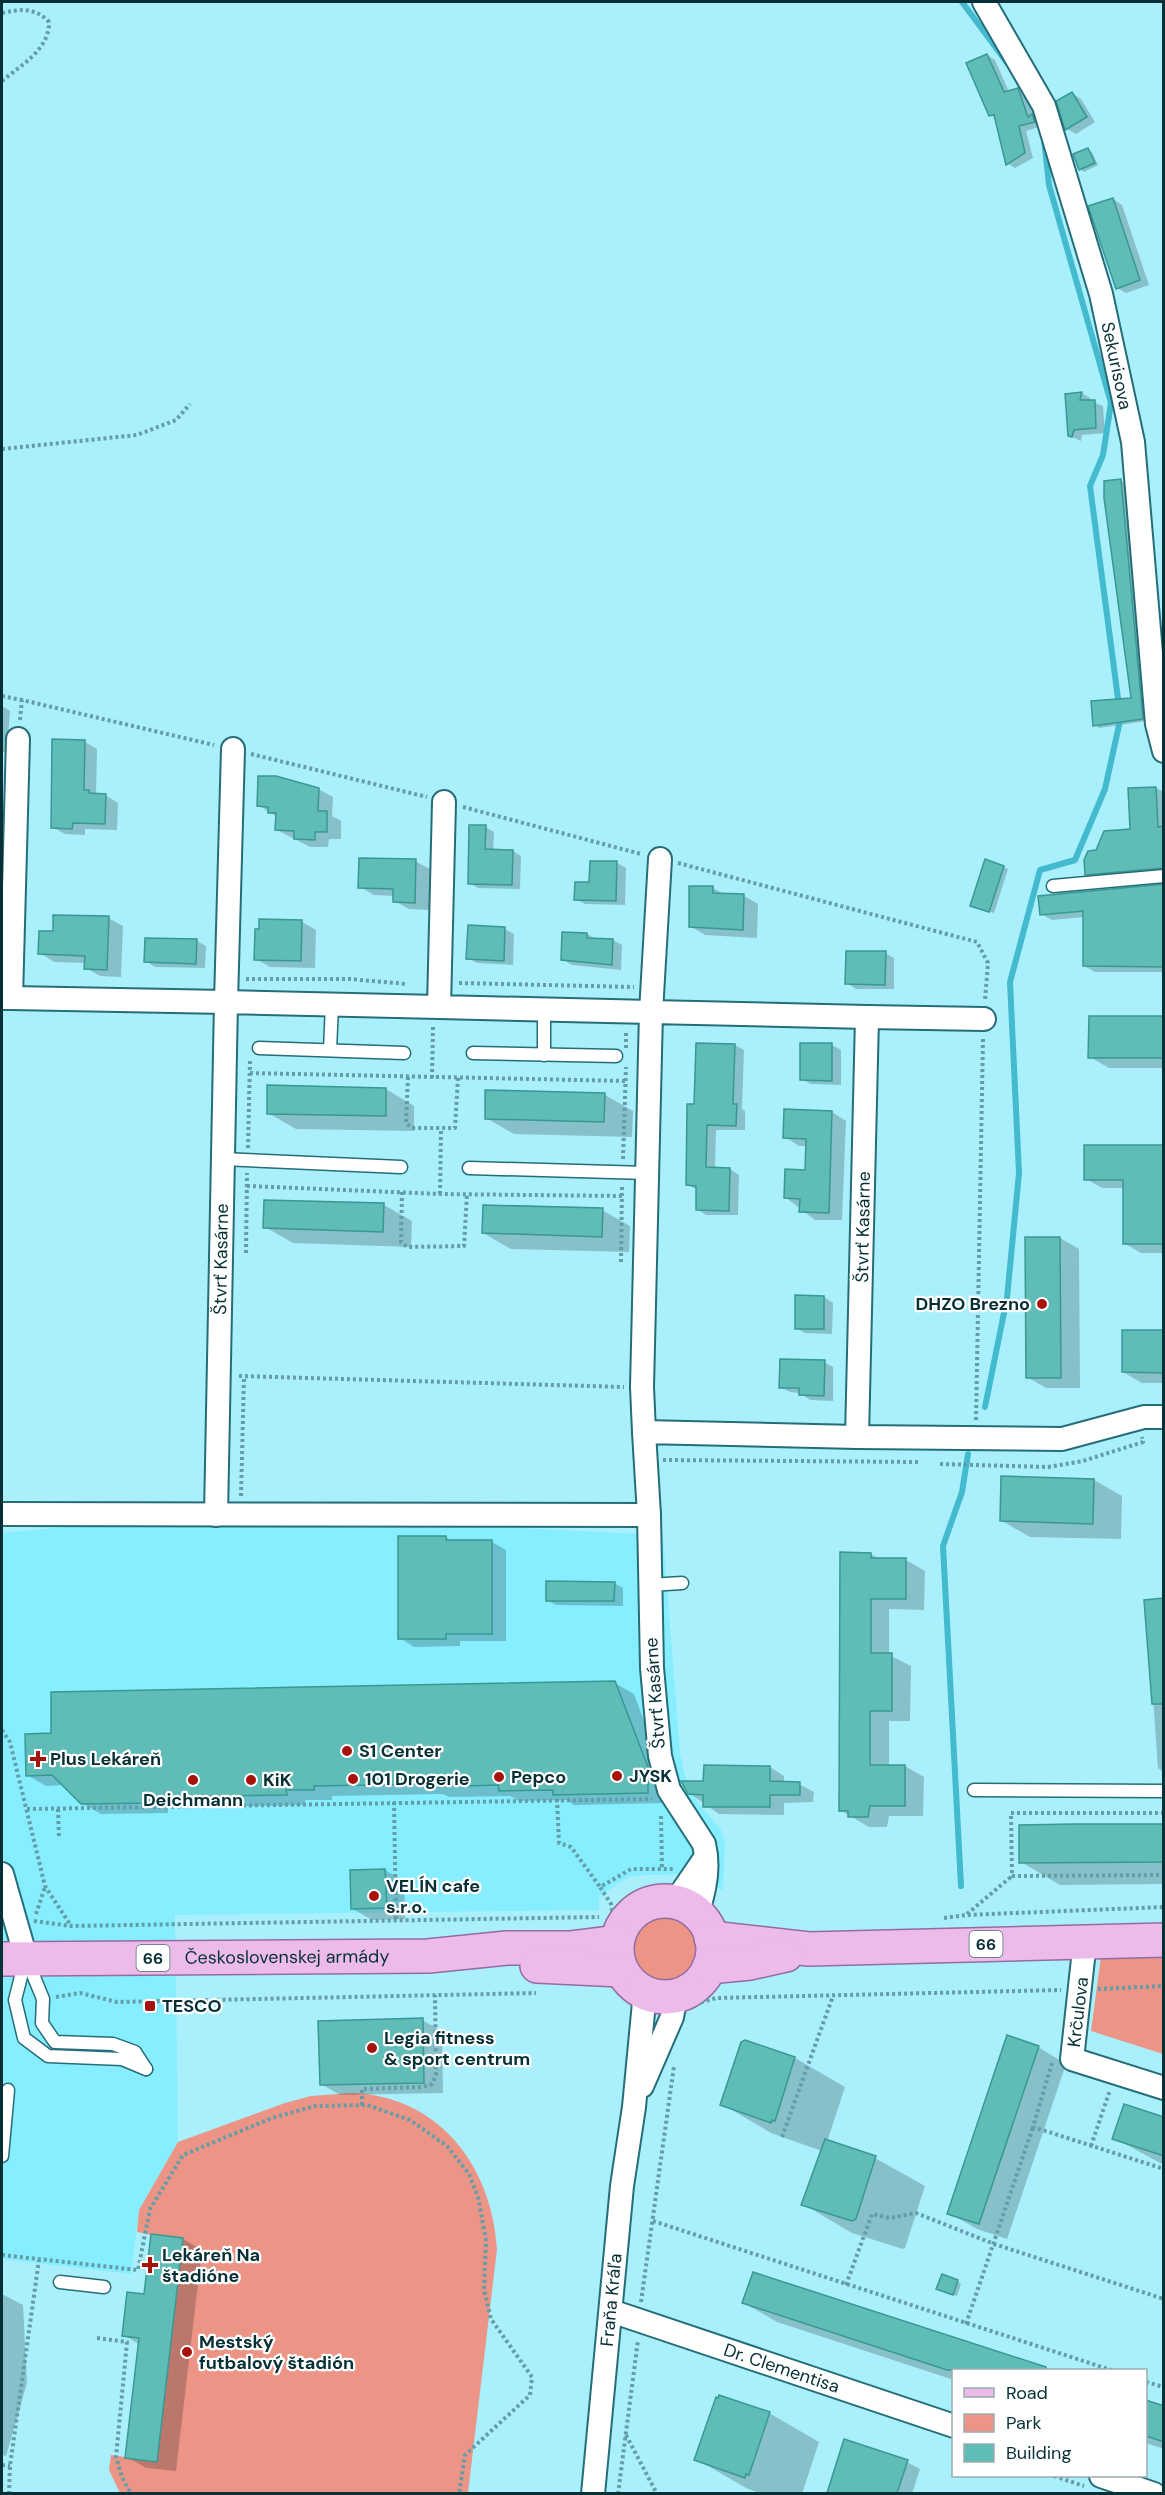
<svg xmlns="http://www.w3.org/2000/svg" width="1165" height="2495" font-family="'DM Sans',sans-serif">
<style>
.built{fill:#86eeff}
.green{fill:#ec9587}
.shadow{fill:#0003}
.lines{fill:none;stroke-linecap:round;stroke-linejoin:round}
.stream{stroke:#43bacd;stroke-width:6}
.building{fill:#5fbcb6;stroke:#389892;stroke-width:1.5}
.lane-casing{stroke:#256d78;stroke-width:15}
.street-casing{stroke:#256d78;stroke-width:26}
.primary-casing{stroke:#946ca1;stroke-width:36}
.path{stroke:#639da7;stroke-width:4;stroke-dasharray:3 3;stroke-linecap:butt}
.lane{stroke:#fff;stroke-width:12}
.street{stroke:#fff;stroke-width:22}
.primary{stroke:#ecbbe9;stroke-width:33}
.poi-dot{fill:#a7130a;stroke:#fff;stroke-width:2}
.labels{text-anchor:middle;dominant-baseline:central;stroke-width:4.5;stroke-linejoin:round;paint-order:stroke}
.shield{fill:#fff;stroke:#516e72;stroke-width:1.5}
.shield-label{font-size:16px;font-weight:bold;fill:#063036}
.street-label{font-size:18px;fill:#063036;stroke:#fff}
.poi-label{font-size:18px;font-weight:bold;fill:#063036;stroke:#fff;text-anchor:start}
</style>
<rect width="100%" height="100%" fill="#aaf0fc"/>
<path class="built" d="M88 1525 495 1527 663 1535 680 1754 685 1776 698 1803 721 1830 725 1843 723 1890 683 1874 630 1876 599 1896V1910L175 1915 178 2142 139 2210 131 2274 2 2259V1533Z"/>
<g class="green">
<circle cx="665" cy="1947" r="35"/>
<path d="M1101 1956H1163V2054L1091 2031Z"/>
<path d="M352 2093C439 2096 492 2166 497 2249L468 2493H120L109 2470 111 2455 125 2457 151 2235 137 2232 139 2210 178 2142 285 2103 311 2096Z"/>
</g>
<g class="shadow">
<path d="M987 55 995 60 1009 92 1018 90 1026 94 1034 117 1040 121 1042 126 1026 131 1033 158 1015 168 1008 164 997 119 991 115Z"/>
<path d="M1072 93 1081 99 1095 122 1076 134 1067 129Z"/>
<path d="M1088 150 1092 152 1098 165 1084 172 1080 169Z"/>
<path d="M1113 199 1122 205 1149 285 1126 293 1117 288Z"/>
<path d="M1082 393 1090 398V401L1103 406 1105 433 1082 435 1081 441 1070 436 1067 396Z"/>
<path d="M1121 481 1125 483 1147 721 1099 728 1095 725 1133 699Z"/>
<path d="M2 706 10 711 7 752H2Z"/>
<path d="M85 742 97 749 96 795H105L118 803 117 830 85 829V835L65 834 52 827Z"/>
<path d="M1156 788 1164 792V874L1097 880 1086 874 1097 852 1132 830 1129 790Z"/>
<path d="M318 789 333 797 332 816 341 821V839H329L328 847H310L277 830V817L258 805Z"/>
<path d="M485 827 494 832 493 851H513L521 856 520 889 478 888 469 883Z"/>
<path d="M415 861 430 869 429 910 409 909 394 901 395 896 374 895 360 887Z"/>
<path d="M617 863 626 868 625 905 585 904 576 899Z"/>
<path d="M1004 867 1008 869 994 913 976 908Z"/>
<path d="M1164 884V972H1095L1084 966V917L1052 920 1041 914Z"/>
<path d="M713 888 725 895 744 896 758 904 757 938 705 935 690 926Z"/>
<path d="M108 918 123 926 121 977 100 976 86 968V963L54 962 40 953 54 933Z"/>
<path d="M302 922 316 930 315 968 270 967 256 959Z"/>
<path d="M505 929 514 934 513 965 477 963 468 958Z"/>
<path d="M587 934 596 939 613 940 622 945 621 970 572 965 562 959Z"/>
<path d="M197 941 206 946 205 968 155 967 146 961Z"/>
<path d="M885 953 894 958V989H856L847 983Z"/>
<path d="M1164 1017V1068H1109L1090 1057Z"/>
<path d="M735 1045 744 1050 742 1109 745 1111V1130H716L715 1169H730L739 1175 738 1215H706L697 1209 698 1190 688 1185 696 1105Z"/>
<path d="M832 1045 841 1050V1085L811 1084 801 1079Z"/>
<path d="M269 1087 386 1089 414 1106V1131L296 1129 268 1113Z"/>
<path d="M605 1095 633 1111 632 1137 514 1134 486 1118Z"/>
<path d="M832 1112 846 1121 842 1220H815L785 1197 806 1171 807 1146H799L785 1137Z"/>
<path d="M1164 1147V1253H1141L1124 1243V1188H1102L1086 1179Z"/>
<path d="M384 1205 412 1221 411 1247 293 1243 265 1227Z"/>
<path d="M602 1210 630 1226 629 1252 511 1249 483 1233Z"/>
<path d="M1060 1238 1079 1249 1080 1388H1046L1027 1377Z"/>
<path d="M824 1297 833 1303 832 1334 805 1333 796 1328Z"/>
<path d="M1164 1332V1383H1142L1123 1372Z"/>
<path d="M824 1362 833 1367V1401L810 1400 800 1393 790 1392 780 1387Z"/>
<path d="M1094 1480 1122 1496 1121 1539 1030 1537 1002 1521Z"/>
<path d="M446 1537 453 1542H492L506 1550V1641H460V1646L414 1647 400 1638Z"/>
<path d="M871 1554 880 1559 906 1560 925 1571 924 1610 889 1609V1655L911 1666 910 1721H889V1766H905L924 1777 923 1816H889L887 1827H869L840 1810Z"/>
<path d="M614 1583 623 1588V1606L556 1605 547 1600Z"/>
<path d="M1164 1600V1771H1162L1158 1768 1146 1601Z"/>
<path d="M615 1683 634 1694 666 1779 667 1803 574 1805 566 1800 519 1801 510 1796 449 1797 443 1794 332 1796V1800H305V1805L168 1808V1813L101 1814 82 1803 64 1785 46 1786 27 1775 53 1734Z"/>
<path d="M770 1767 784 1776V1783L799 1784 814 1792 813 1802 784 1803V1815L719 1814 689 1793 705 1782Z"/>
<path d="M1164 1825V1884L1060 1885 1021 1862Z"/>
<path d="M385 1870 404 1881 405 1919 372 1920 353 1909Z"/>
<path d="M422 2020 442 2031 443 2093 340 2095 321 2084Z"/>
<path d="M745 2042 795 2058 845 2087 827 2142 875 2158 925 2186 905 2248 903 2249 852 2233 803 2204 822 2151 771 2133 722 2104Z"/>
<path d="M1038 2047 1066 2064 1007 2239 977 2229 949 2213Z"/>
<path d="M1164 2118V2165L1114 2138Z"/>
<path d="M183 2239 202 2250 176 2471 146 2468 127 2457 140 2345 124 2335 146 2296Z"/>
<path d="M754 2273 1050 2370H954V2380L777 2322 744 2303Z"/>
<path d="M957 2281 961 2284 957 2296 942 2291Z"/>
<path d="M2 2294 23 2305 27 2383 6 2456 2 2455Z"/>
<path d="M1146 2402 1164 2408V2449L1146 2443Z"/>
<path d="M769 2413 819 2442 802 2494H761L746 2488 696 2459Z"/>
<path d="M845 2441 907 2462 920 2469 912 2494H828Z"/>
</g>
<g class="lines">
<g class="stream">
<path d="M962 2 1008 64"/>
<path d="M1044 139 1049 185 1111 403 1103 455 1090 486 1119 706"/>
<path d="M985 1407 1007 1298 1019 1173 1010 982 1040 870 1075 860 1105 789 1121 716"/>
<path d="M961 1886 943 1546 962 1492 968 1454"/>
</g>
</g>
<g class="building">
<path d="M987 54 1004 92 1018 88 1028 117 1032 114 1035 122 1019 126 1025 153 1006 165 994 115 989 116 966 63Z"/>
<path d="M1072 92 1087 117 1065 130 1056 101Z"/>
<path d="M1088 148 1095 163 1079 170 1073 154Z"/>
<path d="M1113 198 1140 280 1116 289 1088 206Z"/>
<path d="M1082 392 1080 400H1095L1096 428 1074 430 1072 437 1068 436 1065 394Z"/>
<path d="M1121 479 1143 719 1093 726 1091 701 1131 698 1104 498V481Z"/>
<path d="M52 739 85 740 84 790H89V793L106 794 105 824 73 823 72 829 51 828Z"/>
<path d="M258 776H276L319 788 318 811H327V832H315V840L294 839V831L275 830 276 813H268V807L257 806Z"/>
<path d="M1156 787 1158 827 1164 826V868L1085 875 1084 860 1088 851 1096 850 1104 831 1130 829 1128 788Z"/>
<path d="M469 825H486L485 849 513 850 512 885 468 884Z"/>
<path d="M359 858 416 859 415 903 393 902V889L358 888Z"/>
<path d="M985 859 1004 866 989 912 970 906Z"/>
<path d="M590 861H617L616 901 574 900 575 882H589Z"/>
<path d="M1164 884V967L1083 966V911L1040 915 1038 896Z"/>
<path d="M689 886H713V893L744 894 743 930 689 927Z"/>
<path d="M53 915 109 916 107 970 84 969 85 956 38 954 39 931H53Z"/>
<path d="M259 919 302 920 301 961 254 960 255 929H259Z"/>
<path d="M468 925 505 927 504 961 466 959Z"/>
<path d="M562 932 587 933V938L613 939 612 965 561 960Z"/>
<path d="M145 938 197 939 196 964 144 962Z"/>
<path d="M846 951H886L885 985 845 984Z"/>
<path d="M1089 1016H1164V1058H1088Z"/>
<path d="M696 1043 735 1044 733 1104H737L736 1126 707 1125 706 1167 730 1168 729 1211 696 1210V1186L686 1185 687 1104H694Z"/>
<path d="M800 1043H832V1081L800 1080Z"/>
<path d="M267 1085 386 1088V1116L267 1114Z"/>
<path d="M485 1090 605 1093 604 1122 485 1119Z"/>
<path d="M784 1109 832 1111 829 1213 799 1212 800 1199 784 1198 785 1169 805 1170 806 1139 783 1138Z"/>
<path d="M1084 1145H1164V1244H1123V1180H1084Z"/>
<path d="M264 1200 384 1203 383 1232 263 1228Z"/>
<path d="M483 1205 603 1208 602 1237 482 1233Z"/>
<path d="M1025 1237H1060L1061 1378H1026Z"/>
<path d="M795 1295 824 1296V1329H795Z"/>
<path d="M1122 1330H1164V1373L1122 1372Z"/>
<path d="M780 1359 825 1360 824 1396 799 1395V1388H779Z"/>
<path d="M1001 1476 1094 1479 1093 1524 1000 1521Z"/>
<path d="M398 1536H446V1540H492V1634H446V1639H398Z"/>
<path d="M840 1552 871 1553V1558H906V1599H871V1653H892V1711H870V1765H905V1806H870L868 1817H848V1811H839Z"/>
<path d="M546 1581 615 1582 614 1601H546Z"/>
<path d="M1163 1598 1164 1704H1152L1144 1600Z"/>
<path d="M615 1681 648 1767V1793L553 1795V1790L499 1791 498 1785 428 1787V1784L314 1786V1790H286L287 1795 149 1797V1803L81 1804 52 1775 26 1776 25 1734 51 1733V1692Z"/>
<path d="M704 1765 770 1766V1781L800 1782V1795H770V1807H703V1795L688 1794 681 1781H703Z"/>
<path d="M1074 1824H1164V1862L1019 1863V1825Z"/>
<path d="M385 1869 387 1908 351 1909 350 1870Z"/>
<path d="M423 2018 424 2083 320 2085 318 2021Z"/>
<path d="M1007 2035 1039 2046 979 2224 947 2214Z"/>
<path d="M745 2040 795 2057 775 2121 772 2120 771 2123 720 2105 741 2042Z"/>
<path d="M1124 2104 1164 2117V2156L1112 2139Z"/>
<path d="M825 2139 876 2156 856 2219 852 2221 801 2205Z"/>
<path d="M151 2234 183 2238 157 2462 125 2458 139 2338 122 2336 127 2292 144 2294Z"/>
<path d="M753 2272 1046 2367 1045 2370H947L742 2303Z"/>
<path d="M942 2274 958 2280 953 2295 936 2289Z"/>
<path d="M719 2395 770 2412 749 2475 746 2474 745 2478 694 2460 716 2397 718 2398Z"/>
<path d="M1146 2400 1164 2406V2442L1146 2436Z"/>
<path d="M844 2439 908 2460 897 2493H827Z"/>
</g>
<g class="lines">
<defs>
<g id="lane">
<path d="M1053 886 1164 876"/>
<path d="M259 1048 404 1053"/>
<path d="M330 1050 332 1005"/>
<path d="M473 1053 616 1056"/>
<path d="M544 1055V1010"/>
<path d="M222 1159 401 1167"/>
<path d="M469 1168 647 1173"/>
<path d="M650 1585 682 1583"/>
<path d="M974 1790 1164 1791"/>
<path d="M27 1960 43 1999 42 2023 55 2042 113 2044 135 2052 146 2069"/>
<path d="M25 1961 15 2000 24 2038 48 2056 122 2059 146 2069"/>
<path d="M2 2156 8 2090"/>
<path d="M60 2282 104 2287"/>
</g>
<g id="street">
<path id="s1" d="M984 2 1044 106 1101 294 1133 442 1157 724 1164 751"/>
<path d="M444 802 439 1007 651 1012 660 859"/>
<path d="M2 998H11L18 739"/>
<path d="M11 998 226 1002 233 749"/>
<path d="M867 1017 984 1019"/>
<path d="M644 1432 642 1387 651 1012 867 1017 857 1437 1062 1439 1144 1417H1164"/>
<path d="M2 1514 649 1515"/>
<path id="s2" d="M216 1515 226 1002 439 1007"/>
<path d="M2 1874 26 1958"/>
<path d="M675 1902 705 1858"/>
<path d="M697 1913C705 1891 710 1868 704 1844L669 1790 660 1756 652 1668 649 1515 644 1432 857 1437"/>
<path d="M1085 1941 1072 2059 1164 2088"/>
<path d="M642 2086 672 2017 676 1996"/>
<path id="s3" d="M611 2311 954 2426"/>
<path d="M1101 2476 1154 2494"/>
<path id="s4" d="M593 2494 622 2186 634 2107 645 1992"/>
</g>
<g id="primary">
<circle cx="665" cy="1949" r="48"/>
<path d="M711 1938 809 1949 1164 1940"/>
<path id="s5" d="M2 1959 428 1956 507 1948H570L617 1942"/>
<path d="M537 1966 621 1970"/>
<path d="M709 1967 750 1963 786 1955"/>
</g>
</defs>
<use href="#lane" class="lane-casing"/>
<use href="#street" class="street-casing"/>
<use href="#primary" class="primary-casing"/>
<g class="path">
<path d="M2 13C20 9 35 7 49 22 50 49 20 66 2 81"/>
<path d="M2 449 137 435 176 420 190 404"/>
<path d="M2 696 22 700"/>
<path d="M20 720 22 700 214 745"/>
<path d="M251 754 427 797"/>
<path d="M463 807 641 854"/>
<path d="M678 863 977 942 988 963 985 1000"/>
<path d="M246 979H350L406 984"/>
<path d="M459 983 634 987"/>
<path d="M626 1048V1031"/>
<path d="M250 1073 625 1081"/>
<path d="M408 1077 406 1123 412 1128H455L458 1078"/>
<path d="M432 1078 433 1026"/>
<path d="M248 1148 250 1059"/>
<path d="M623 1159 626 1067"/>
<path d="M247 1186 440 1194 622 1196"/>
<path d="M402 1192 401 1242 407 1247 464 1246 467 1194"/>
<path d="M440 1194 441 1129"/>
<path d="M246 1253 247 1173"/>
<path d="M621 1262 622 1187"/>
<path d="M239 1376 624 1387"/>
<path d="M976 1420 983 1038"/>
<path d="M663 1460 919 1462"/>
<path d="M940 1464 1048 1467 1083 1461 1143 1442 1142 1437"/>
<path d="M241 1496 244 1376"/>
<path d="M2 1730 10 1742 45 1886 71 1926"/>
<path d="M557 1799 559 1843 571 1847 600 1887"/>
<path d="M394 1802 396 1920"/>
<path d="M27 1809 652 1799"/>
<path d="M58 1809 59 1838"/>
<path d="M1164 1813H1011L1012 1876 1164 1875"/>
<path d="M661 1816 662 1869"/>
<path d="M36 1914 45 1887"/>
<path d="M967 1914 1012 1876"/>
<path d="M613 1917 611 1904 600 1887 631 1869H673"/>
<path d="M944 1918 966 1915 1164 1907"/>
<path d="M34 1921 71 1926 599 1917"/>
<path d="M1098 1989 1164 1986"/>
<path d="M56 1997 80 1993 117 2002 536 1993"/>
<path d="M695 2004 716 1998 1061 1990"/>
<path d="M1052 2063 1033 2127 1164 2169"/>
<path d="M362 2105V2089L422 2087 432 2084 436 2075 435 1995"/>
<path d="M782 2137 833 1996"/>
<path d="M1091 2146 1110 2090"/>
<path d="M653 2221 1111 2370"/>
<path d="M2 2255 138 2270 150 2209 183 2155 272 2118 315 2106 367 2105 410 2120 447 2146 469 2174 478 2197 486 2240 484 2290 491 2319 532 2377 530 2395 465 2455 459 2494"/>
<path d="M846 2285 872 2214 889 2218 916 2213 994 2244 1164 2299"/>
<path d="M641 2302 674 2066"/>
<path d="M966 2324 1033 2127"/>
<path d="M97 2338 127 2342 116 2457 122 2477 131 2494"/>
<path d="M1146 2382 1164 2387"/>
<path d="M626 2435 657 2494"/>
<path d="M2 2465 10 2466"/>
<path d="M1054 2476 1084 2486"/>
<path d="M9 2494 10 2466 39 2260"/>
<path d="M618 2494 638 2340"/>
</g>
<use href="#lane" class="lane"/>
<use href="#street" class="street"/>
<use href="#primary" class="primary"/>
</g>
<g class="poi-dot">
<circle cx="1042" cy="1304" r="6"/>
<circle cx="347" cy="1751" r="6"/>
<path d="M35 1750h6v6h6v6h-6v6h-6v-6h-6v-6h6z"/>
<circle cx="617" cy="1776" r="6"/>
<circle cx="499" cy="1777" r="6"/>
<circle cx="353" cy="1779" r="6"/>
<circle cx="193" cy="1780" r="6"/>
<circle cx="251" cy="1780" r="6"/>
<circle cx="374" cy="1896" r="6"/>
<rect x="144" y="2000" width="12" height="12" rx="3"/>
<circle cx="372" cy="2048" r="6"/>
<path d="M147 2256h6v6h6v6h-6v6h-6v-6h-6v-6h6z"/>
<circle cx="187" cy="2352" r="6"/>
</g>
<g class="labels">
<g class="shield">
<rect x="969.5" y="1931" width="33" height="26" rx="4.5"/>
<rect x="136.5" y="1945" width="33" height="26" rx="4.5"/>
</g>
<g class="shield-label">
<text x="986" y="1944">66</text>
<text x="153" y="1958">66</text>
</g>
<g class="street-label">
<text stroke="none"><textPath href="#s1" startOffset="390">Sekurisova</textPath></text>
<text transform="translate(863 1227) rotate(-89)">Štvrť Kasárne</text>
<text stroke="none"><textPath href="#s2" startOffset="256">Štvrť Kasárne</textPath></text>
<text transform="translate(655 1693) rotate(-94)">Štvrť Kasárne</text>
<text stroke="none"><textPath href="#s5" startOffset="285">Československej armády</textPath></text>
<text transform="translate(1078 2012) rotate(-83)">Krčulova</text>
<text stroke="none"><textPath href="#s4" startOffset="195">Fraňa Kráľa</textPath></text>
<text stroke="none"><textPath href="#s3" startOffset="180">Dr. Clementisa</textPath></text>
</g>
<g class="poi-label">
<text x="1030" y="1304" text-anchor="end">DHZO Brezno</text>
<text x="359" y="1751">S1 Center</text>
<text x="50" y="1759">Plus Lekáreň</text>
<text x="629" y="1776">JYSK</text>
<text x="511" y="1777">Pepco</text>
<text x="365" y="1779">101 Drogerie</text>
<text x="263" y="1780">KiK</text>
<text x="193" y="1800" text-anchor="middle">Deichmann</text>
<text x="386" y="1886">VELÍN cafe<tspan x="386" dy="21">s.r.o.</tspan></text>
<text x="162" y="2006">TESCO</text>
<text x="384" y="2038">Legia fitness<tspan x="384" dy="21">&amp; sport centrum</tspan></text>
<text x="162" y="2255">Lekáreň Na<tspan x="162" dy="21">štadióne</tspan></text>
<text x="199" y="2342">Mestský<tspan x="199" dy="21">futbalový štadión</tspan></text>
</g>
</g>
<rect width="1165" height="2495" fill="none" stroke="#063036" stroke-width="6"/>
<rect x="952" y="2369" width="195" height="108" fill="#ffffff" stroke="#9bacaf" stroke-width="1.5"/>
<rect x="964" y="2388" width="30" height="9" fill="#ecbbe9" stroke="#9bacaf" stroke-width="1.5"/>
<text x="1006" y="2399" font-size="18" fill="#063036">Road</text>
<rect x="964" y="2414" width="30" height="18" fill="#ec9587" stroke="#9bacaf" stroke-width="1.5"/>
<text x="1006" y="2429" font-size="18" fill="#063036">Park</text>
<rect x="964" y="2444" width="30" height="18" fill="#5fbcb6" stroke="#9bacaf" stroke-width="1.5"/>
<text x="1006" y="2459" font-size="18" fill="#063036">Building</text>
</svg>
